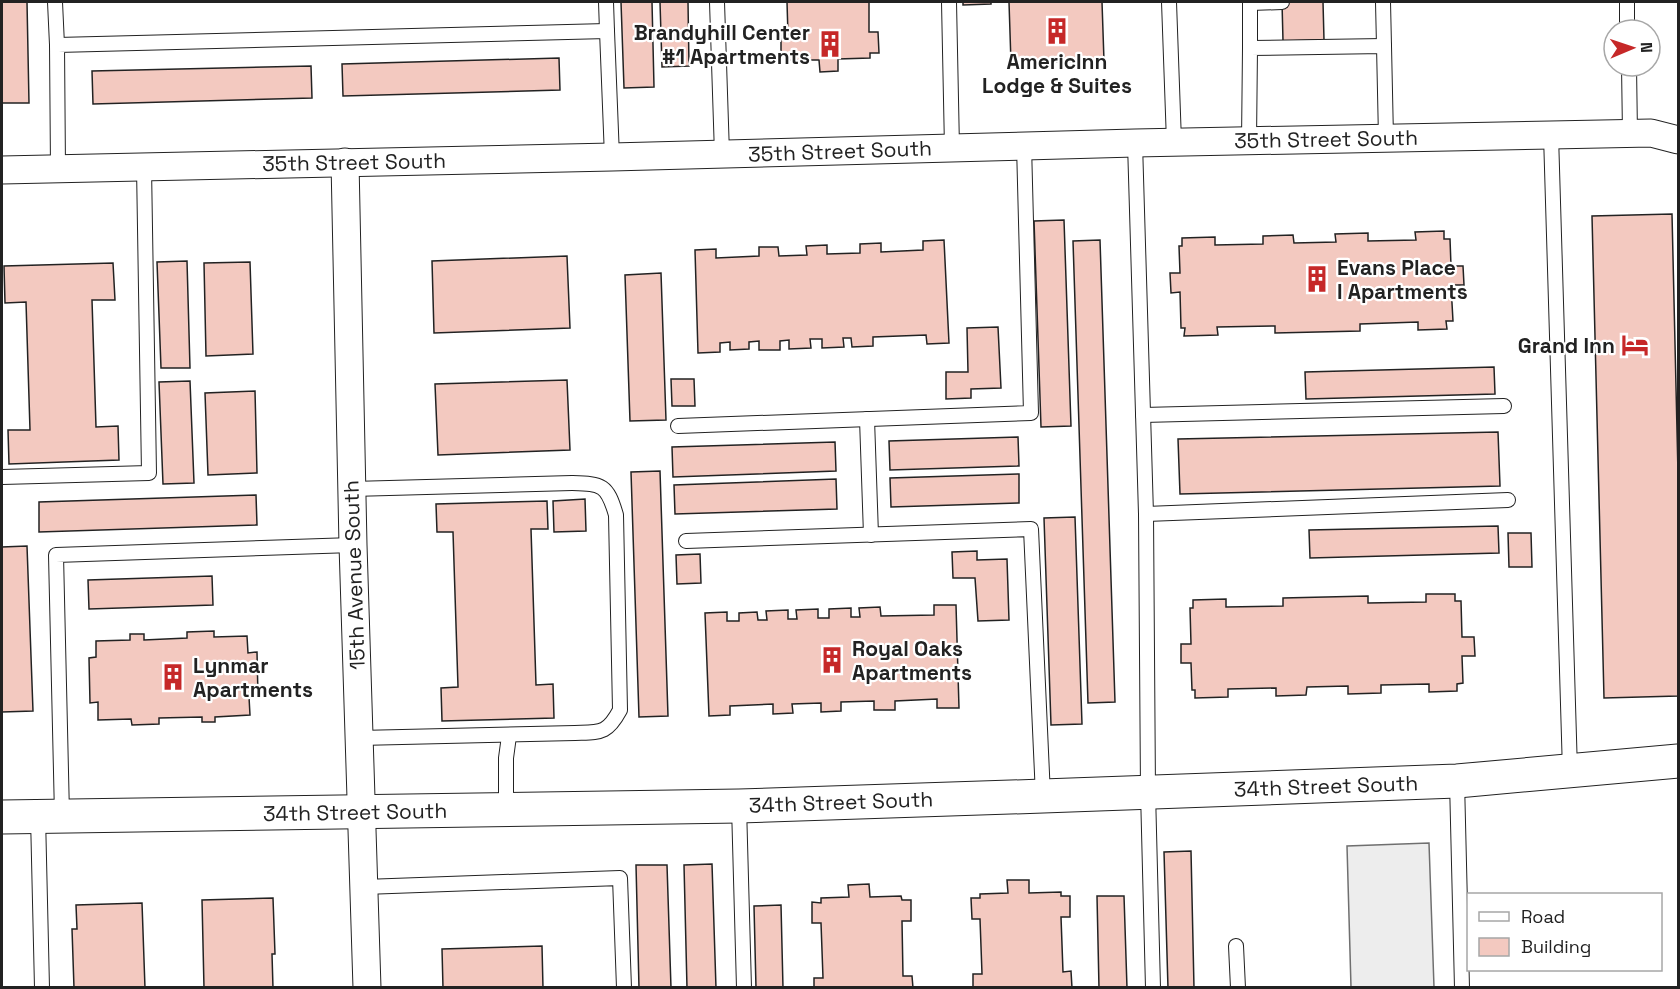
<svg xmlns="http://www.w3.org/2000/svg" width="1680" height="989" font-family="'Space Grotesk',sans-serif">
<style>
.parking{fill:#ededed;stroke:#6f6f6f;stroke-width:1.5}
.building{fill:#f3c9c0;stroke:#222;stroke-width:1.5}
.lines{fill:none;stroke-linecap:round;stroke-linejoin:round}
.service-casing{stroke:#222;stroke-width:16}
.minor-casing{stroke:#222;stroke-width:29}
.tertiary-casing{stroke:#222;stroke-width:35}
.service{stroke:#fff;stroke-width:14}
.minor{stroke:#fff;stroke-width:27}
.tertiary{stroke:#fff;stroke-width:33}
.labels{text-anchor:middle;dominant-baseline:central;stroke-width:4.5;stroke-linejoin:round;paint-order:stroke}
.poi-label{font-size:21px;font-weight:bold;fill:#222;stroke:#fff;text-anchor:start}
.street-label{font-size:21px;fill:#222;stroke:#fff}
</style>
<rect width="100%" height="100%" fill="#fff"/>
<path class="parking" d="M1429 843 1434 987H1351L1347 846Z"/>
<g class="building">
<path d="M2 2H27L29 103H2Z"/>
<path d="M621 2H652L654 87 624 88Z"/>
<path d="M660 2H688L689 66 662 67Z"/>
<path d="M787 2H869V32H878L879 53H870V58L838 59V71L820 72 819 60H789L788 56H781V35H788Z"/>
<path d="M963 2H991V4L963 5Z"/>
<path d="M1009 2H1102L1104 61 1011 63Z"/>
<path d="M1282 2H1323L1324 40 1283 41Z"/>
<path d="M559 58 560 90 343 96 342 64Z"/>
<path d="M311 66 312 98 93 104 92 71Z"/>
<path d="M1672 214 1678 473V696L1604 698 1592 216Z"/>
<path d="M1064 220 1071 426 1041 427 1034 221Z"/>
<path d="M1444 231V239H1450L1451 266H1463L1464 285H1451L1453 321H1446L1447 329 1418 330V322L1360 324V331L1275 333V326L1217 327 1218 335 1184 336 1185 328H1181L1180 292 1171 293 1170 273H1180L1179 246H1182V238L1215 237V245L1263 244V236L1293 235 1294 243 1336 242 1335 234 1368 233V241L1416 240 1415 232Z"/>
<path d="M944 240 949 343 927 344 926 335 873 337V346L852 347 851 338H843L844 347 822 348V339H810L811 348 789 349V340L780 341V350H759V341L749 342V349L730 350V342L720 343V352L698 353 695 250 716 249V258L759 256V247H778L779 256 807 255 806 246 827 245V254L860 253V244L881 243V252L923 250V241Z"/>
<path d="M1100 240 1115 702 1088 703 1073 241Z"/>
<path d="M567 256 570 328 434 333 432 261Z"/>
<path d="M187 261 190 368H161L157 262Z"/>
<path d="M250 262 253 354 206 356 204 263Z"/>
<path d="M113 263 115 300H92L96 427 118 426 119 460 9 464 8 430H30L26 302 5 303 4 266Z"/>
<path d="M661 273 666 420 630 421 625 275Z"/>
<path d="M998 327 1001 388 971 389V398L946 399V372H968L967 328Z"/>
<path d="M1494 367 1495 394 1306 399 1305 372Z"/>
<path d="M671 379H694L695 406H672Z"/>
<path d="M567 380 570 450 438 455 435 384Z"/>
<path d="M190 381 194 483 163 484 159 382Z"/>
<path d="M255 391 257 473 208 475 205 393Z"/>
<path d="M1498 432 1500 486 1180 494 1178 439Z"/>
<path d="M1018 437 1019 466 890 470 889 441Z"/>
<path d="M835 442 836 471 673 477 672 447Z"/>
<path d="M660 471 668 716 639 717 631 472Z"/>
<path d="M1019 474V503L891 507 890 478Z"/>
<path d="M836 479 837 509 675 514 674 485Z"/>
<path d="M256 495 257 525 39 532V502Z"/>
<path d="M585 499 586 531 554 532 553 501Z"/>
<path d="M547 501 548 529H531L536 685 553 684 554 718 442 721 441 688 458 687 453 532H437L436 504Z"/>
<path d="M1075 517 1082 724 1051 725 1044 518Z"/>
<path d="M1498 526 1499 553 1310 558 1309 530Z"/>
<path d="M1508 533H1531L1532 567H1509Z"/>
<path d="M27 546 33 711 2 712V547Z"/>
<path d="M977 551V560L1007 559 1009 620 978 621 975 578H953L952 552Z"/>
<path d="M700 554 701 583 677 584 676 555Z"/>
<path d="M212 576 213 605 89 609 88 580Z"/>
<path d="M1426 594H1455V601H1461L1462 637H1474L1475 656H1462L1463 683 1457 684V691L1429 692V684L1381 685V693L1348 694V686L1307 687 1306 695 1276 696V688L1228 689V697L1195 698V690H1192L1191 663H1181V644H1191L1190 608H1193V600L1226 599V607L1283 606V598L1368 596V603L1426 602Z"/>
<path d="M934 605H956L959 708H937V699L895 701V710H874V701L841 702V711L821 712V703L792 704 793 713 773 714V704L730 706V715L709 716 705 613 727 612V621H739V613L757 612 758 620H767L766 611 788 610V619H797L796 610 818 609V618H829V609L851 608V617H860L859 608 880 607 881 616 934 615Z"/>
<path d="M214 631V637L247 636 248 653 257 652 258 697H249L250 715 215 717V722H202V717L159 718V724L132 725 131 719 98 720V702L90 703 89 658 96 657V641L130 640V634H144V640L187 638V632Z"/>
<path d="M1191 851 1194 988H1168L1164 852Z"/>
<path d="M712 864 716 988H687L684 865Z"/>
<path d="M636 865H667L671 988H639Z"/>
<path d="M1007 880H1029V893L1061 892V896H1070V917H1061L1063 972 1071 971 1072 988H973V974H982L980 919H972L971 898H980V894L1008 893Z"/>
<path d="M869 884 870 897 901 896 902 900H911V921H902L903 976H912L913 988H814V978H823L821 923H812V902L821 903V898L849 897 848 885Z"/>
<path d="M1097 896H1124L1127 988H1099Z"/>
<path d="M273 898 275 954H272L273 988H204L202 900Z"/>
<path d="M142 903 145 988H74L72 929H77L76 905Z"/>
<path d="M781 905 783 988H756L754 906Z"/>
<path d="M542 946 543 988H443L442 949Z"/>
</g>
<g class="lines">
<defs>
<g id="service">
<path d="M55 2 57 45"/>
<path d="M606 2 607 31"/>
<path d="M717 2 722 154"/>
<path d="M949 2 952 148"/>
<path d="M1169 2 1174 142"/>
<path d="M1250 2V48"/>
<path d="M1383 2 1384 46"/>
<path d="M1627 2V30"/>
<path d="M1250 3 1282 2"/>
<path d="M1629 66 1630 134"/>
<path d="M1551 135 1570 771"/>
<path d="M1249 141 1250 48 1384 46 1386 138"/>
<path d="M1135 143 1146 514 1148 792 1153 988"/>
<path d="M58 169 57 45 607 31 612 157"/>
<path d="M1143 415 1504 406"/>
<path d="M867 419 871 535"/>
<path d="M678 426 1031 413 1024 145"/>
<path d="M2 477 149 473 144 167"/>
<path d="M352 489 572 483C602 484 607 484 616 515L620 710C607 734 601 732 575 733L359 738"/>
<path d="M1146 514 1508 500"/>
<path d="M686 541 1031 529 1043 796"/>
<path d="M1457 781 1462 988"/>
<path d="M739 806 744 988"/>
<path d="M506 810V758L509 736"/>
<path d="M62 815 56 555 353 545"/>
<path d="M38 816 42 988"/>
<path d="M364 887 620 878 624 988"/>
<path d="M1236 946 1238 988"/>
</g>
<g id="minor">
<path d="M345 162 353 545 367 988"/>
<path d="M2 170 612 157 1135 143 1551 135 1651 133 1678 140"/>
</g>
<path id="tertiary" d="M2 817 739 806 1043 796 1457 781 1678 761"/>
</defs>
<use href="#service" class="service-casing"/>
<use href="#minor" class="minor-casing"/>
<use href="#tertiary" class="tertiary-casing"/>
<use href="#service" class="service"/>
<use href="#minor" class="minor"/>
<use href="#tertiary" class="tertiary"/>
</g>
<defs>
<symbol id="building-bare" viewBox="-9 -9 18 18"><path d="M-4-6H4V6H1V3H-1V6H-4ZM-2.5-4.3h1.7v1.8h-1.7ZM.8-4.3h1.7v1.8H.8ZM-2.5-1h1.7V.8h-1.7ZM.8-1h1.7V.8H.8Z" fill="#c62828" stroke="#fff" stroke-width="2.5" paint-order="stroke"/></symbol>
<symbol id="hotel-bare" viewBox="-9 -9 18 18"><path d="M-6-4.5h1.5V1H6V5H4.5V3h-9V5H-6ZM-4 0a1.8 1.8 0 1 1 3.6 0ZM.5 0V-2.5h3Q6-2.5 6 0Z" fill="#c62828" stroke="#fff" stroke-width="2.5" paint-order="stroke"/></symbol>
</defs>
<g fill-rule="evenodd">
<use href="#building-bare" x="1038" y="12" width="38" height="38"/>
<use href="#building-bare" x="811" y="25" width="38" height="38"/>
<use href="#building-bare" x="1298" y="260" width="38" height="38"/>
<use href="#hotel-bare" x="1616" y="326" width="38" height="38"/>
<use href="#building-bare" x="813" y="641" width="38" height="38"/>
<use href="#building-bare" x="154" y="658" width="38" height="38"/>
</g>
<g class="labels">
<g class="poi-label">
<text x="810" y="32" text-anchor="end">Brandyhill Center<tspan x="810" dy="24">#1 Apartments</tspan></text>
<text x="1057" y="61" text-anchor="middle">AmericInn<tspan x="1057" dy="24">Lodge &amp; Suites</tspan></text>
<text x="1337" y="267">Evans Place<tspan x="1337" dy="24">I Apartments</tspan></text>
<text x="1615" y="345" text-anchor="end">Grand Inn</text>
<text x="852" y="648">Royal Oaks<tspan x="852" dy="24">Apartments</tspan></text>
<text x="193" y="665">Lynmar<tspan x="193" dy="24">Apartments</tspan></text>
</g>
<g class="street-label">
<text transform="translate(1326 139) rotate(-1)">35th Street South</text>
<text transform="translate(840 151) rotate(-2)">35th Street South</text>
<text transform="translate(354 162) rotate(-1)">35th Street South</text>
<text transform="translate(354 575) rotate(-92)">15th Avenue South</text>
<text transform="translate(1326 786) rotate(-2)">34th Street South</text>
<text transform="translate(841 802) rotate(-2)">34th Street South</text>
<text transform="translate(355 812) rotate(-1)">34th Street South</text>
</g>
</g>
<rect width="1680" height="989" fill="none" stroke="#222222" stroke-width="6"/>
<rect x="1467" y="893" width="195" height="78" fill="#ffffff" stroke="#a7a7a7" stroke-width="1.5"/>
<rect x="1479" y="912" width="30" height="9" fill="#ffffff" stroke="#a7a7a7" stroke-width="1.5"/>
<text x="1521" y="923" font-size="18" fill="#222222">Road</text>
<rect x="1479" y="938" width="30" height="18" fill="#f3c9c0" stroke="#a7a7a7" stroke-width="1.5"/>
<text x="1521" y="953" font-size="18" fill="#222222">Building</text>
<g transform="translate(1632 48) rotate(88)"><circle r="28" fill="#ffffff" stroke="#a7a7a7" stroke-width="1.5"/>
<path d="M0-4.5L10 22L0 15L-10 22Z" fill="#c62828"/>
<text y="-9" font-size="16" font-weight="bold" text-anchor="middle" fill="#222222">N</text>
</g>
</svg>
